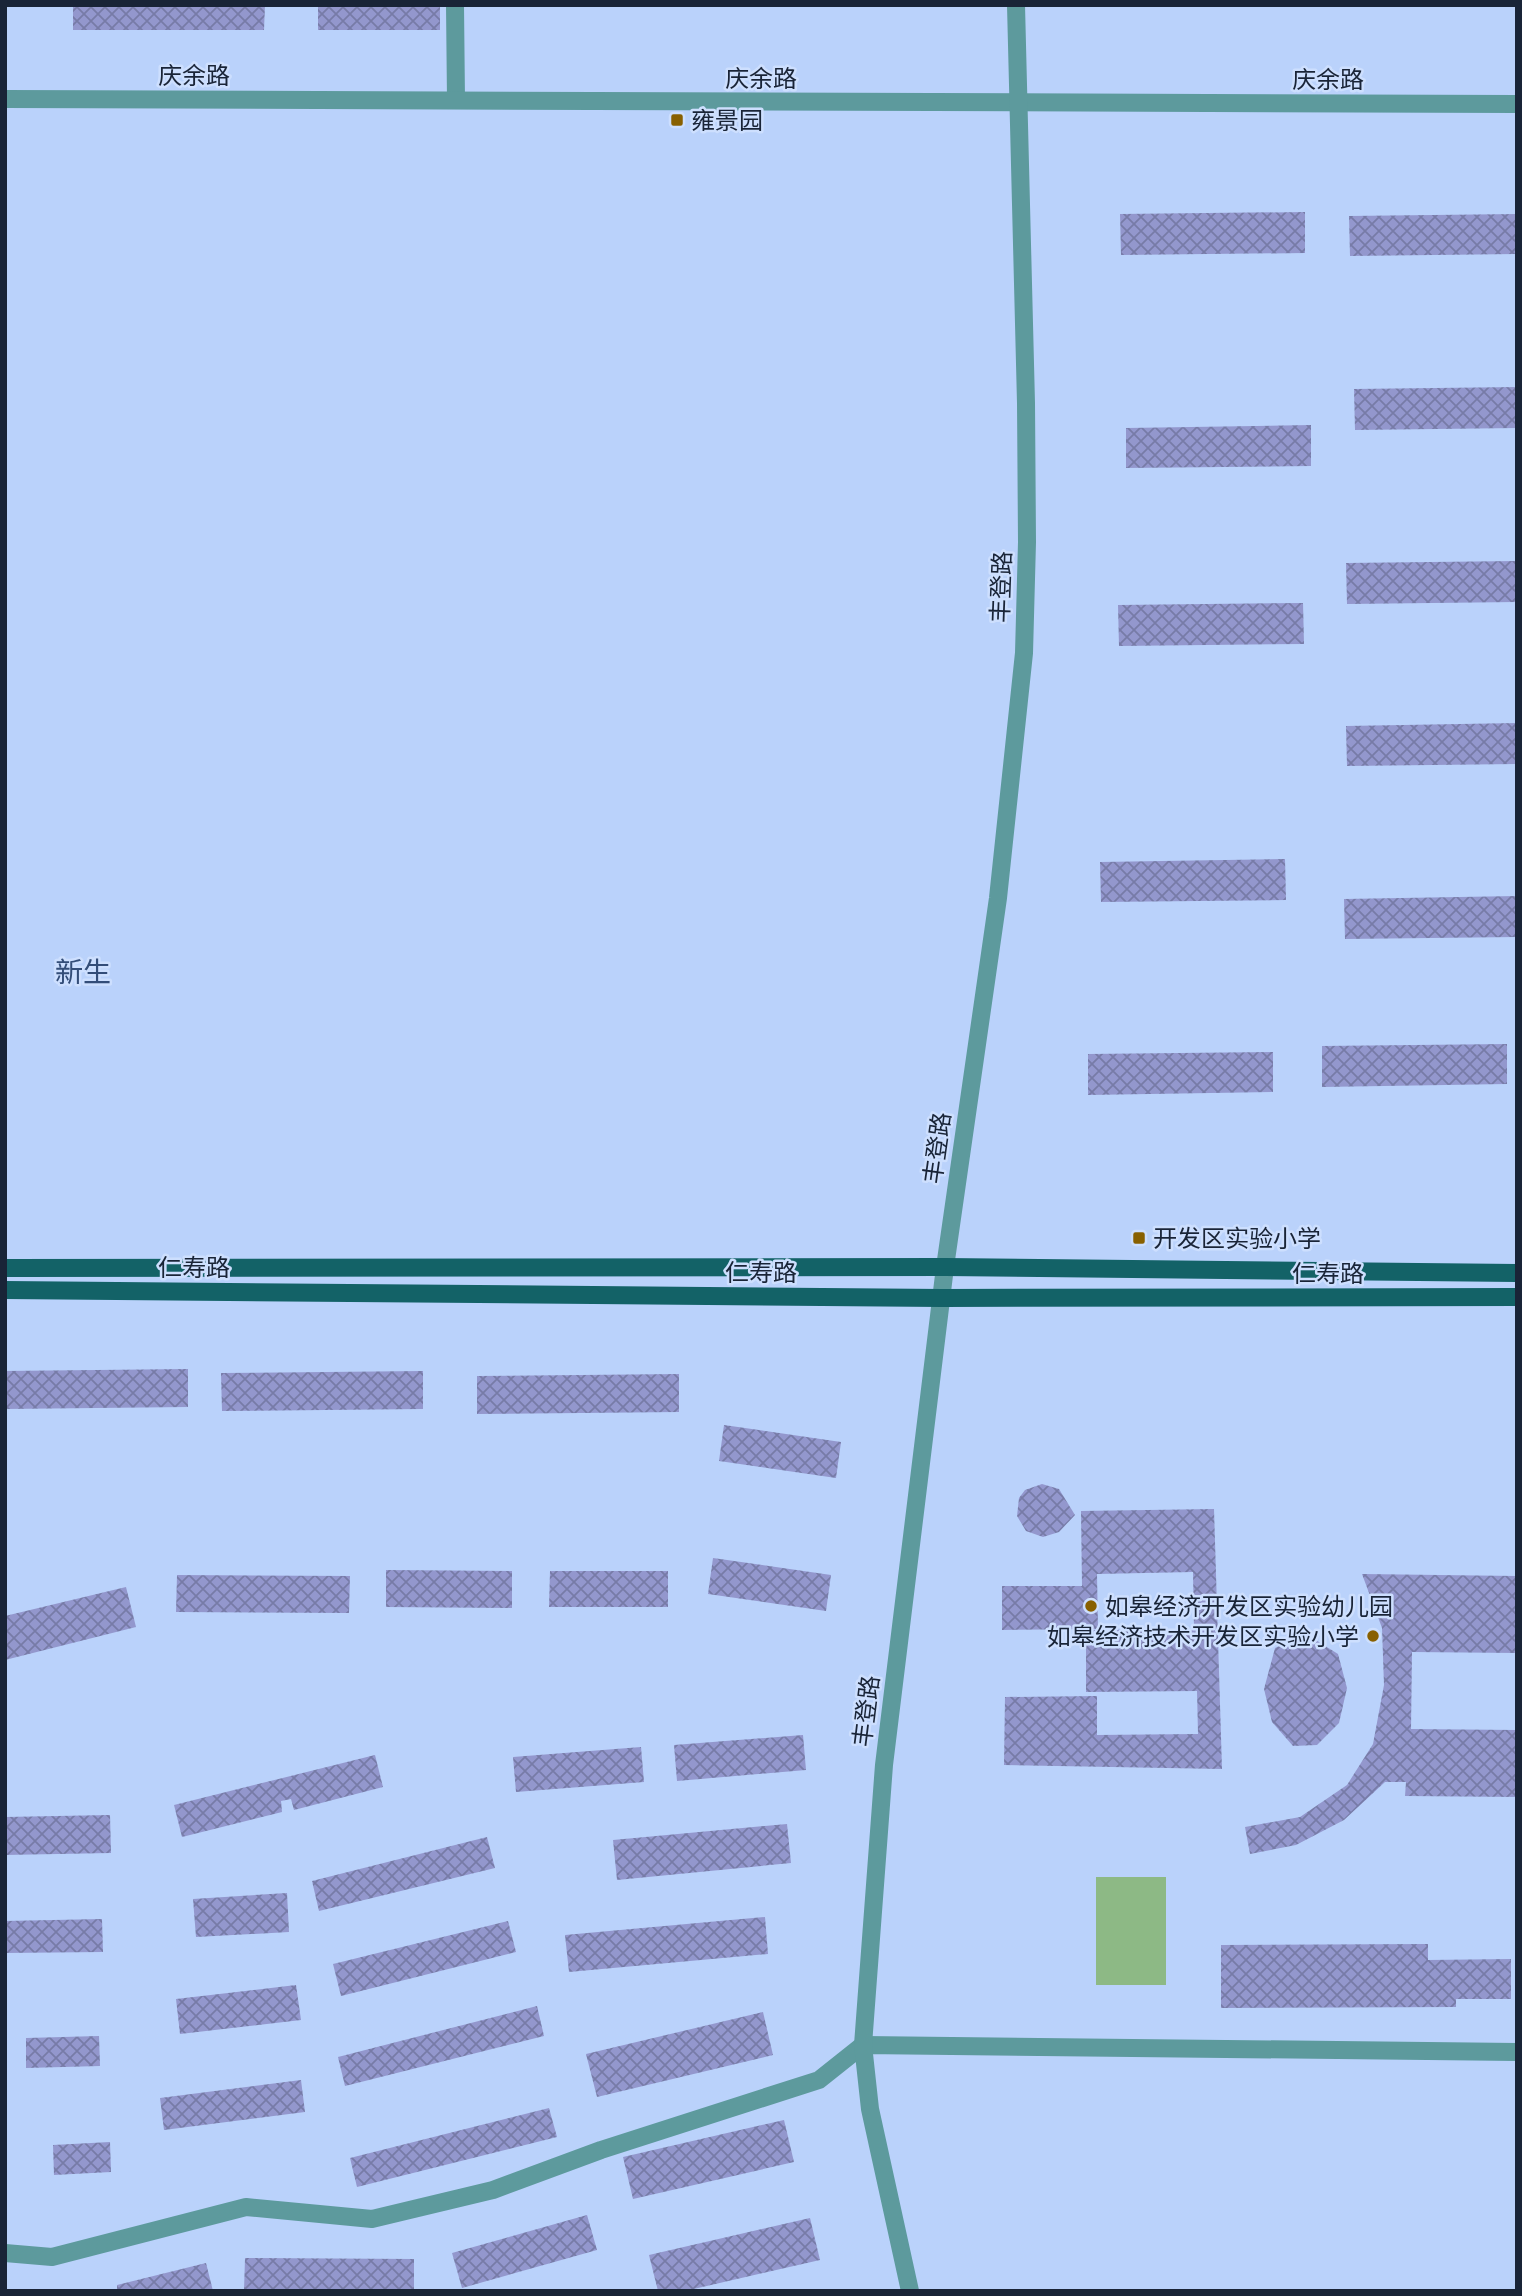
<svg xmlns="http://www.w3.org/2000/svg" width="1522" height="2296" font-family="Ubuntu,'Noto Sans SC',sans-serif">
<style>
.pitch{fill:#8db985}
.building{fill:url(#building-cross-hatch)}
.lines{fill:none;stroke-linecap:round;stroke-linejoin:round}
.minor{stroke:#5d9a9d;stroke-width:18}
.major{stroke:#136267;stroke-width:18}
.poi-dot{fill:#886000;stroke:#cddffe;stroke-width:2.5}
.labels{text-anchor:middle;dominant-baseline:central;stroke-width:5;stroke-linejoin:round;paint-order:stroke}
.street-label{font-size:24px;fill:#192437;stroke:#cddffe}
.poi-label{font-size:24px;fill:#192437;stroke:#cddffe;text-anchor:start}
.quarter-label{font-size:28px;fill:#334d78;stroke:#cddffe}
</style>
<defs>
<pattern id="building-cross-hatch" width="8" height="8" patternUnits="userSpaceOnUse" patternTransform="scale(1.75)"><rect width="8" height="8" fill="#9397cd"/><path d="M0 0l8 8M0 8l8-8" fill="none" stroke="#777ba7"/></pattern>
</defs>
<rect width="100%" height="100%" fill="#bad2fb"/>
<rect class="pitch" x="1096" y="1877" width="70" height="108"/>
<g class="building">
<path d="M73 5H265L264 30H73Z"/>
<rect x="318" y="5" width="122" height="25"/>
<path d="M1305 212V253L1121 255 1120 214Z"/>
<path d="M1517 214V254L1350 256 1349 216Z"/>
<path d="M1517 387V428L1355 430 1354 389Z"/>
<path d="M1311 425V466L1126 468V428Z"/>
<path d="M1517 561V602L1347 604 1346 563Z"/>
<path d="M1303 603 1304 644 1119 646 1118 605Z"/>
<path d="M1517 723V764L1347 766 1346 726Z"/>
<path d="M1285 859 1286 900 1101 902 1100 862Z"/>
<path d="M1517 896V937L1345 939 1344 899Z"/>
<path d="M1507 1044V1084L1322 1087V1046Z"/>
<path d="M1273 1052V1092L1088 1095V1054Z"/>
<path d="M188 1369V1407L5 1409V1371Z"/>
<path d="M423 1371V1409L222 1411 221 1373Z"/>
<path d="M679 1374V1412L477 1414V1376Z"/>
<path d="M724 1425 841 1442 836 1478 719 1461Z"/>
<path d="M1042 1484 1059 1489 1075 1515 1059 1532 1043 1537 1026 1531 1017 1516 1019 1498 1025 1490Z"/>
<path d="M1214 1509 1222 1769 1004 1765 1005 1697 1097 1696V1735L1198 1734 1197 1691 1086 1692V1630L1194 1629 1193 1572 1097 1574 1098 1629 1002 1630V1586H1082L1081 1511Z"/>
<path d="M713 1558 831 1575 826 1611 708 1594Z"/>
<path d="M386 1570 512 1571V1608L386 1607Z"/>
<path d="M550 1571H668V1607H549Z"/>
<path d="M1362 1574 1517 1576V1653L1412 1652 1411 1729 1517 1730V1797L1405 1796 1406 1782H1385L1344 1820 1296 1845 1250 1854 1245 1827 1300 1817 1347 1785 1373 1744 1384 1685 1382 1628Z"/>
<path d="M177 1575 350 1576 349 1613 176 1612Z"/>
<path d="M126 1587 136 1627 5 1660V1616Z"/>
<path d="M1306 1634 1338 1654 1347 1688 1339 1723 1317 1745 1293 1746 1272 1722 1264 1689 1275 1648Z"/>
<path d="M803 1735 806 1770 677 1781 674 1745Z"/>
<path d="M641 1747 644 1782 516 1792 513 1757Z"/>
<path d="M375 1755 383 1787 294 1810 291 1799 281 1801 282 1812 182 1837 174 1805Z"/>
<path d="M110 1815 111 1853 5 1855V1817Z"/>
<path d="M787 1824 791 1863 617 1880 613 1840Z"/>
<path d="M487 1837 495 1868 319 1911 312 1881Z"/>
<path d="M287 1893 289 1932 196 1937 193 1899Z"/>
<path d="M765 1917 768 1954 569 1972 565 1935Z"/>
<path d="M102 1919 103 1952 5 1953V1921Z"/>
<path d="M508 1921 516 1952 341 1996 333 1964Z"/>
<path d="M1428 1944V1960L1511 1959V1999H1456V2007L1221 2008V1945Z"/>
<path d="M296 1985 301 2020 180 2034 176 1999Z"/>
<path d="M537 2006 544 2036 345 2086 338 2057Z"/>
<path d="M763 2012 773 2055 597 2097 586 2054Z"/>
<path d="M99 2036 100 2066 26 2068V2038Z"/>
<path d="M301 2080 305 2112 164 2130 160 2098Z"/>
<path d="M549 2108 557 2137 357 2187 350 2158Z"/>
<path d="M784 2120 794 2162 633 2199 623 2157Z"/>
<path d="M110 2142 111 2172 54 2175 53 2145Z"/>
<path d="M587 2215 597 2250 462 2288 452 2253Z"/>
<path d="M810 2218 820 2260 685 2291H658L649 2255Z"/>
<path d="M245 2258 414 2259V2291L244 2290Z"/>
<path d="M206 2263 213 2291H117V2285Z"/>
</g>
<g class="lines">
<g class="minor">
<path d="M455 5 456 100"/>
<path d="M5 99 1517 104"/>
<path d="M5 2253 52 2257 246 2207 372 2219 493 2190 601 2150 819 2080 863 2045 1517 2052"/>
<path d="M910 2291 870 2109 863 2045 884 1765 945 1267 998 898 1024 653 1027 542 1026 403 1016 5"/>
</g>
<g class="major">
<path d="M5 1268 945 1267 1517 1273"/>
<path d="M5 1290 942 1298 1517 1297"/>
</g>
</g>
<g class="poi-dot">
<rect x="670" y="113" width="14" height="14" rx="3.5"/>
<rect x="1132" y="1231" width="14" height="14" rx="3.5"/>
<circle cx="1091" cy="1606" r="7"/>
<circle cx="1373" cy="1636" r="7"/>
</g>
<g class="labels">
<g class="street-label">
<text x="194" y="75">庆余路</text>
<text x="761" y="78">庆余路</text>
<text x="1328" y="79">庆余路</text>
<text transform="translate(1001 587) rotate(-88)">丰登路</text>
<text transform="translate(937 1148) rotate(-82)">丰登路</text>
<text x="194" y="1267">仁寿路</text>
<text x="761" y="1272">仁寿路</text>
<text x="1328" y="1273">仁寿路</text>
<text transform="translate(866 1711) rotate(-83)">丰登路</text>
</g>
<g class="poi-label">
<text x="691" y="120">雍景园</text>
<text x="1153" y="1238">开发区实验小学</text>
<text x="1105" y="1606">如皋经济开发区实验幼儿园</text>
<text x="1359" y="1636" text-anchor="end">如皋经济技术开发区实验小学</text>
</g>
<g class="quarter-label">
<text x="83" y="971">新生</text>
</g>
</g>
<rect width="1522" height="2296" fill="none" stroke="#192437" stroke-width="14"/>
</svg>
